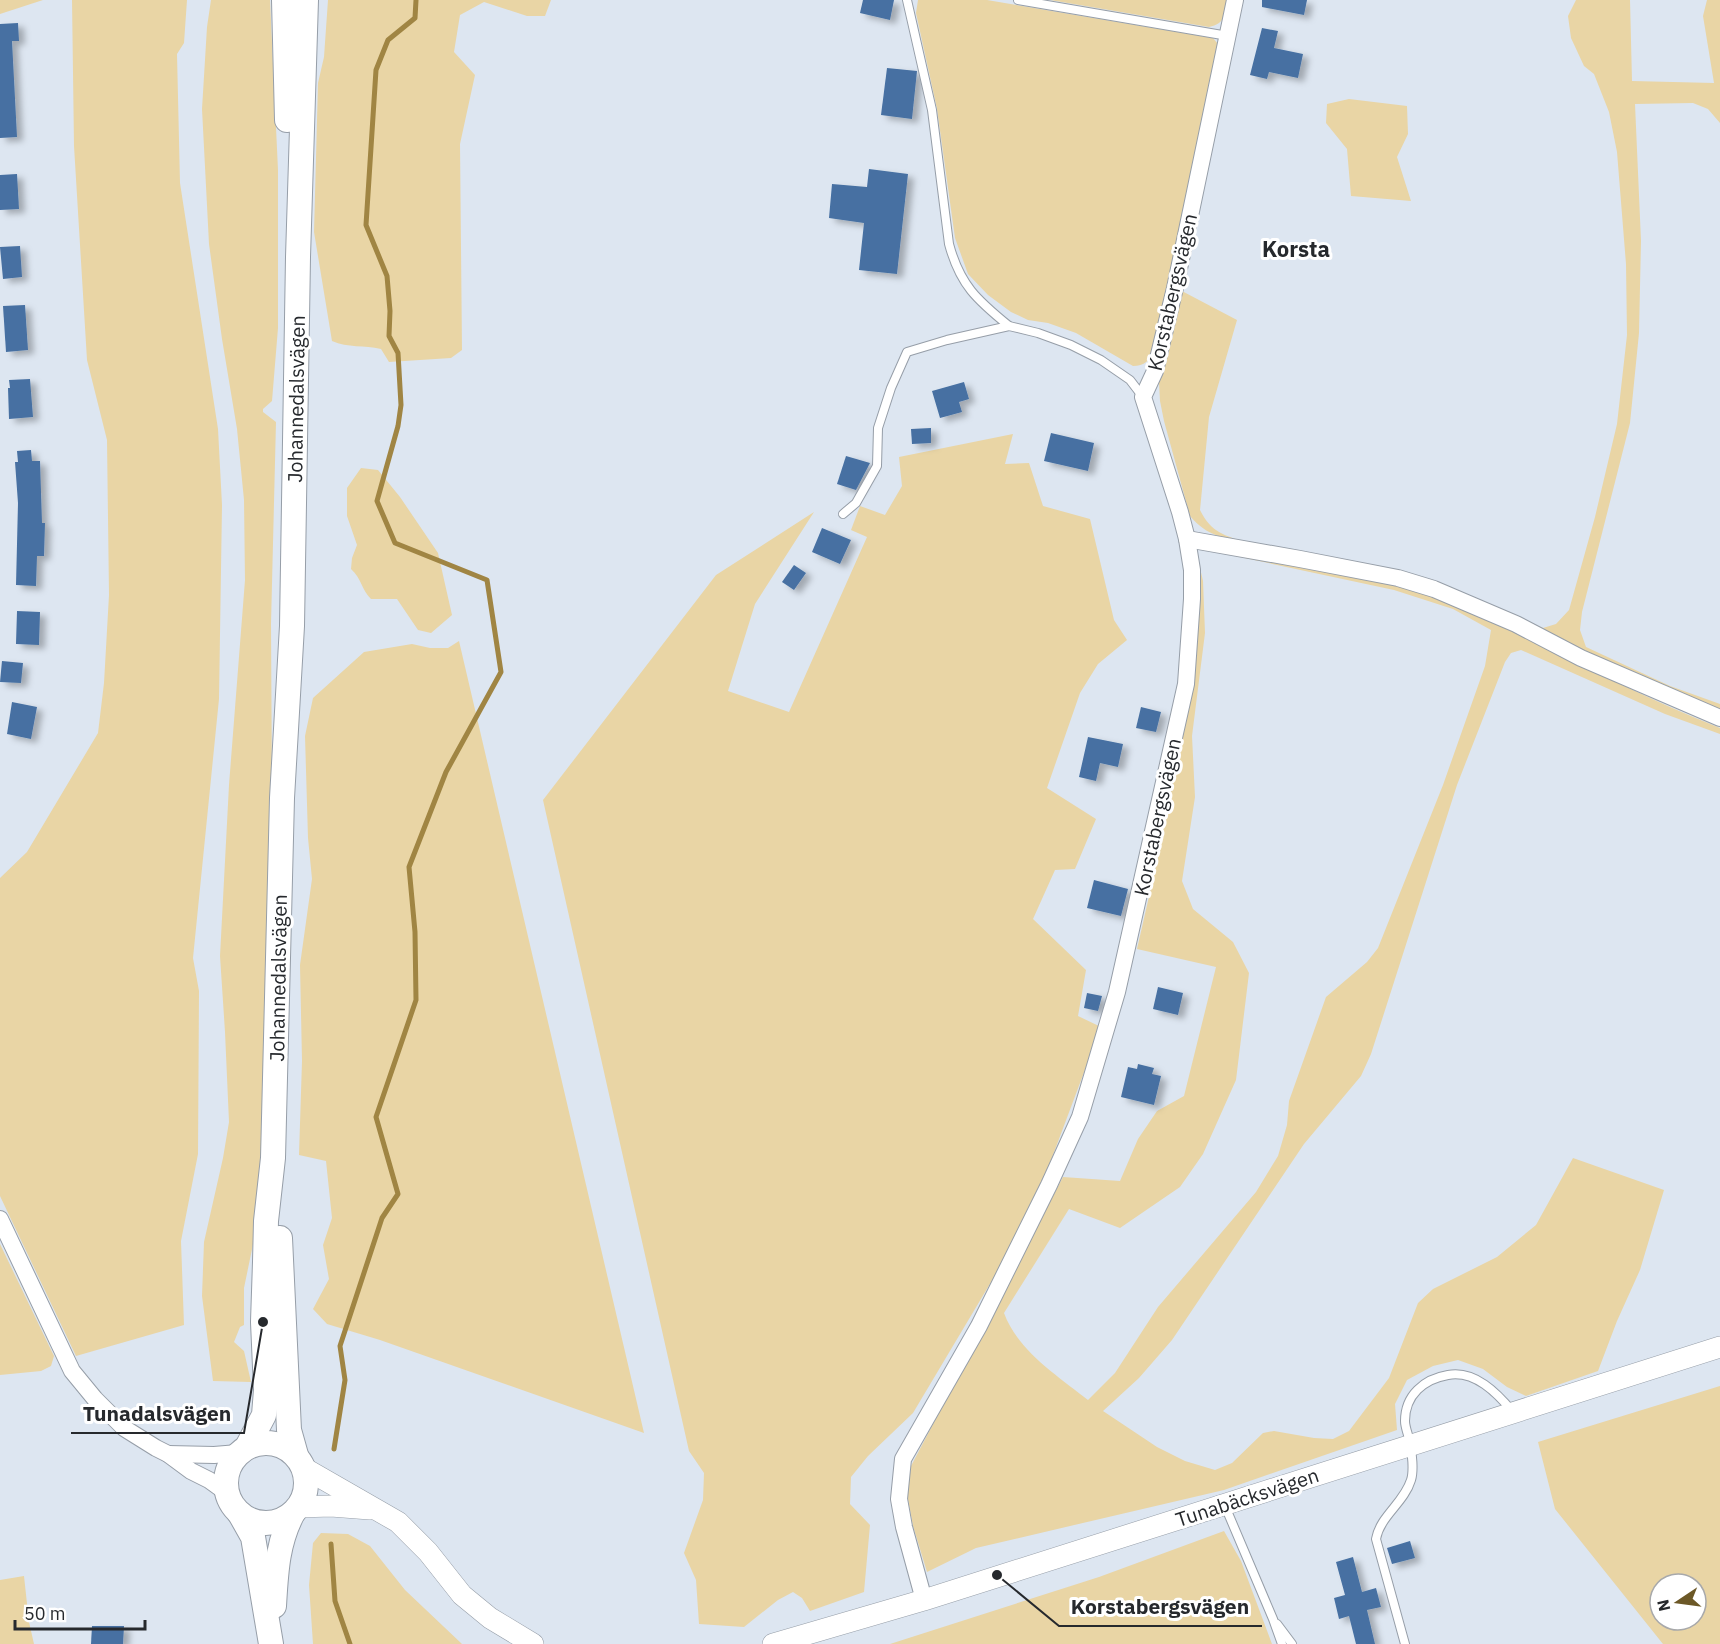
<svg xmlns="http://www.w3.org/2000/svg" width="1720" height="1644" font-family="'IBM Plex Sans',sans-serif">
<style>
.green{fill:#e9d5a5;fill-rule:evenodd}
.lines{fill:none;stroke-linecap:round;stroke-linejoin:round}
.stream{stroke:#a08543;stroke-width:5}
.building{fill:#4670a2;filter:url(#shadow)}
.service-casing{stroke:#969ea8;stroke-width:10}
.minor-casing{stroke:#969ea8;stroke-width:18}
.tertiary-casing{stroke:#969ea8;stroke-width:22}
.secondary-casing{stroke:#969ea8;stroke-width:26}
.service{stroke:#fff;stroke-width:8}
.minor{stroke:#fff;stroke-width:16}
.tertiary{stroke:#fff;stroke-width:21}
.secondary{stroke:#fff;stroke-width:24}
.labels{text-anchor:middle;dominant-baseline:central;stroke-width:6;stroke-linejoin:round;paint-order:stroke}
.street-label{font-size:20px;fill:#26292d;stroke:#fff}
.quarter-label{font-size:22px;font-weight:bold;fill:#26292d;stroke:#fff}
.leader{fill:none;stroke:#26292d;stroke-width:2}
.callout-dot{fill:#26292d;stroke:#fff;stroke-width:2}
.callout-label{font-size:21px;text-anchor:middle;font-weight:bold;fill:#26292d;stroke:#fff;stroke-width:6;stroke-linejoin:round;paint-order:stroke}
</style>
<defs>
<filter id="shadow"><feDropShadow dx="6" dy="4" stdDeviation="3" flood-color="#0004"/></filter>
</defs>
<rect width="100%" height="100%" fill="#dde6f1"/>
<g class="green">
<path d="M0 0H43L0 14Z"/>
<path d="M72 0H187L184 43 177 54 180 183 218 429 222 505 219 699 193 958 199 991 198 1154 181 1241 184 1325 76 1356 0 1196V878L27 852 98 733 104 683 109 595 107 440 87 360 74 146Z"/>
<path d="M211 0H270L278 170V328L272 401 263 409V412L276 422 271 624 272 795 264 1156 257 1225 244 1288V1325L240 1327 234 1342 244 1351 251 1382 213 1381 202 1296 204 1242 223 1158 229 1122 225 1032 220 956 229 785 245 580 244 500 237 429 222 339 209 244 202 109 207 27Z"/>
<path d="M328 0H551L545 16H527L484 2 460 15 454 52 475 75 460 144 462 350 451 358 389 362 381 349C364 345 348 348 332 341L314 232 318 83 324 57Z"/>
<path d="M918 0H987L1213 38 1218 44 1160 324C1155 343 1156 366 1133 366L1076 333 1048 323 1028 320 1011 312 988 295 968 274 955 238 937 109 916 13Z"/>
<path d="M1050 0H1229C1225 14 1225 24 1209 27Z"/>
<path d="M1576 0H1630L1632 81 1714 83 1703 16 1707 0H1720V123L1708 109 1693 103 1635 104 1641 241 1639 333 1630 423 1582 612 1580 630 1586 647 1670 686 1720 704V711L1664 691 1519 618 1543 628 1556 624 1569 610 1595 517 1617 424 1627 335 1626 264 1617 152 1609 112 1594 74 1584 66 1571 38 1568 16Z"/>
<path d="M1349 99 1407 106 1408 134 1397 157 1411 201 1351 196 1347 149 1326 123 1327 104Z"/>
<path d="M1180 290 1237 320 1209 417 1200 510C1212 534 1224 534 1248 544 1223 537 1208 537 1190 516L1164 421 1160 401 1159 382Z"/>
<path d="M1013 434 1005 464 1029 463 1043 506 1090 519 1114 620 1127 640 1098 664 1080 693 1047 788 1096 819 1075 869 1055 870 1033 919 1086 970 1078 1016 1101 1027 1047 1171 1000 1267 913 1413 868 1456 851 1477 850 1504 870 1525 864 1592 810 1611 802 1598 793 1592 778 1600 744 1627 699 1624 696 1580 684 1553 703 1500 704 1473 689 1451 543 800 716 575 814 512 755 604 728 691 789 712 867 537 851 530 860 506 885 515 902 486 899 457Z"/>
<path d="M361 468 378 470 400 497 438 553 452 615 431 633 418 630 397 599H371C361 589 362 579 351 569L352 558 357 545 347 516V488Z"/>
<path d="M1226 554C1302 565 1380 577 1453 602 1480 612 1504 628 1530 640 1593 671 1655 702 1720 728V734L1665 714 1521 650 1511 653 1505 662 1457 785 1371 1054 1361 1076 1304 1144 1172 1340 1139 1378 1103 1411 1157 1447 1185 1461 1215 1470 1232 1463 1263 1433 1274 1431 1314 1438 1333 1439 1349 1431 1389 1378 1418 1303 1433 1289 1497 1257 1536 1225 1573 1158 1664 1190 1640 1270 1617 1321 1598 1371 1526 1396 1507 1387 1483 1369 1458 1360 1433 1366 1407 1380 1395 1404 1397 1430 1224 1490 976 1548 927 1572 913 1526 907 1494 911 1466 1063 1177 1120 1181 1138 1139 1157 1111 1184 1096 1216 967 1137 949 1158 857 1191 684 1200 568 1203 581 1205 633 1192 736 1195 797 1182 881 1193 909 1233 942 1249 973 1236 1080 1203 1154 1180 1187 1120 1228 1069 1209 1004 1313C1018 1351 1058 1376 1088 1400L1115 1373 1158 1307 1256 1192 1278 1156 1287 1125 1289 1101 1326 997 1367 962 1378 948 1443 785 1485 666 1491 630 1453 609 1394 590Z"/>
<path d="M459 641 644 1433 380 1340 327 1324 313 1309 329 1279 323 1245 332 1218 326 1161 299 1155 302 1061 300 965 312 879 308 838 305 736 313 698 364 652 412 644 430 648H448Z"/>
<path d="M0 1244 54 1356 51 1366 41 1371 0 1375Z"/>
<path d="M1720 1386V1644H1663L1555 1509 1538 1442ZM1660 1584H1696V1620H1660Z"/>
<path d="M1224 1531 1241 1561 1272 1644H890L1099 1577Z"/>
<path d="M321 1533 348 1534 370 1546 405 1590 462 1644H313L309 1585 313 1543Z"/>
<path d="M24 1576 29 1622 34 1644H0V1580Z"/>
</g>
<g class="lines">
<g class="stream">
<path d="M334 1449 345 1380 340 1346 382 1218 398 1194 376 1117 416 1000 415 932 409 867 446 772 501 672 487 580 395 543 377 501 398 426 401 405 398 353 389 336 390 311 387 276 366 225 376 70 388 40 415 18 416 0"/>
<path d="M331 1544 335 1601 350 1644"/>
</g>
</g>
<g class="building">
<path d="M863 0H894L890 20 860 13Z"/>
<path d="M1262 0H1307L1304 15 1262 7Z"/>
<path d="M18 23 19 41H12L17 137 0 138V24Z"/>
<path d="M1262 28 1278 31 1274 48 1303 54 1298 78 1269 72 1267 79 1250 75Z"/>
<path d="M887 68 917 71 912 119 881 115Z"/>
<path d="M869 169 908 174 897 274 859 270 864 223 829 218 832 184 867 187Z"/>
<path d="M17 174 19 209 0 210V175Z"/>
<path d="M20 246 22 277 3 279 0 247Z"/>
<path d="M25 305 28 350 6 352 3 306Z"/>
<path d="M30 379 33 417 9 419 8 388H10L9 380Z"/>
<path d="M964 382 969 399 959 402 962 412 940 418 932 391Z"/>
<path d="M931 428V443L912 444 911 429Z"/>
<path d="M1051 433 1094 443 1088 471 1044 461Z"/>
<path d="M31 450 32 461H40L42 523H45L44 556H37L36 586 16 585 18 503 15 462H18L17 451Z"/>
<path d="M846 456 870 463 856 490 837 484Z"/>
<path d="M822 528 851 540 840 564 812 552Z"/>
<path d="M794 565 806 573 794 590 782 582Z"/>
<path d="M17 611 40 612 39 645 16 644Z"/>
<path d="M2 661 23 663 21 683 0 682Z"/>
<path d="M12 702 37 707 31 739 7 734Z"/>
<path d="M1141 707 1161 712 1156 732 1136 728Z"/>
<path d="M1088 737 1123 744 1118 767 1100 763 1096 781 1079 777Z"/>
<path d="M1094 880 1128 889 1121 916 1087 908Z"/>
<path d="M1158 987 1183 993 1178 1015 1153 1009Z"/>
<path d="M1087 993 1102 996 1098 1011 1084 1008Z"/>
<path d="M1138 1064 1154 1068 1152 1074 1161 1076 1154 1105 1121 1097 1128 1067 1137 1069Z"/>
<path d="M1410 1541 1415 1558 1392 1564 1387 1548Z"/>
<path d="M1353 1557 1362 1592 1376 1588 1381 1607 1367 1610 1375 1644H1356L1349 1616 1339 1619 1334 1598 1345 1595 1336 1562Z"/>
<path d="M92 1626H124L123 1644H91Z"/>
</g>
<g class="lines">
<defs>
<g id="service">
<path d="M907 0 932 110 949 244C960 285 977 300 1009 326"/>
<path d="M1018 0 1228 36"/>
<path d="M843 514 856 503 877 466 878 428 891 388 907 352 947 340 1009 326 1038 333 1071 345 1101 360 1130 380 1143 397"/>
<path d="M1225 1506 1273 1619 1282 1644"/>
<path d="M1277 1624 1292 1644"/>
<path d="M1405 1644 1376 1539C1380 1516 1404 1503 1411 1480 1414 1471 1412 1453 1410 1443 1409 1436 1405 1428 1405 1421 1405 1395 1424 1379 1448 1375 1475 1370 1497 1393 1513 1412"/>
</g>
<g id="minor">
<path d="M1187 539 1300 559 1398 578 1434 589 1516 624 1581 658 1720 718"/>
<path d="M0 1219 72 1371 95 1399 124 1428 156 1448 168 1454 191 1471 209 1480 227 1493"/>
<path d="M168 1454 214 1455 238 1453"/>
<path d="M924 1600 904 1527 899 1499 903 1459 979 1326 1049 1185 1080 1117 1117 992 1186 684 1192 599V570L1187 539 1180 512 1143 397 1155 371 1175 288 1235 0"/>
</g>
<g id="tertiary">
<path d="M304 1468 398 1522 428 1552 462 1595 490 1618 533 1644"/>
<path d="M299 1507 331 1506 370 1509"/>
<path d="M773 1644 924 1600 1720 1347"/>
</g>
<g id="secondary">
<path d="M284 0 287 120"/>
<path d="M280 1238 289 1430 296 1455"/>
<circle cx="266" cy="1483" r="40"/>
<path d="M247 1447 264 1415 266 1390 263 1322 265 1262 266 1221 273 1158 282 798 292 626 298 257 306 0"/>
<path d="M240 1514 253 1537 271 1644"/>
<path d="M274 1606C276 1573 277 1543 293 1513"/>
</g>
</defs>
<use href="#service" class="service-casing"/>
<use href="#minor" class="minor-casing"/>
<use href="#tertiary" class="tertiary-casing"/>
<use href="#secondary" class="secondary-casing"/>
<use href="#service" class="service"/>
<use href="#minor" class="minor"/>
<use href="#tertiary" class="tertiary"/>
<use href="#secondary" class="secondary"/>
</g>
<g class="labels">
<g class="street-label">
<text transform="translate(1172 292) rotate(-77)">Korstabergsvägen</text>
<text transform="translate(296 399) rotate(-89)">Johannedalsvägen</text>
<text transform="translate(1157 817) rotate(-78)">Korstabergsvägen</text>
<text transform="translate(278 978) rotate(-89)">Johannedalsvägen</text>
<text transform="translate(1247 1497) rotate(-18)">Tunabäcksvägen</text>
</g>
<g class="quarter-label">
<text x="1296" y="248">Korsta</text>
</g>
</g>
<path class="leader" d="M263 1322L244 1433H71M997 1575L1059 1626H1262"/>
<g class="callout-dot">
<circle cx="263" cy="1322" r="6"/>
<circle cx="997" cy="1575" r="6"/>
</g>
<g class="callout-label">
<text x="157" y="1421">Tunadalsvägen</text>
<text x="1160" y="1614">Korstabergsvägen</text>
</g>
<g transform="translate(1678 1602) rotate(257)"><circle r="28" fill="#ffffff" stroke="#a8a9ab" stroke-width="1.5"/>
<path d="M0-4.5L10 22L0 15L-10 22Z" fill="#6c5827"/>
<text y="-9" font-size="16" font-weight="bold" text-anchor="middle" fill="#26292d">N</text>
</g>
<path d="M15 1620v9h130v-9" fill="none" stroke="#26292d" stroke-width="3"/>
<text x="24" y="1620" font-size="18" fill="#26292d" stroke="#ffffff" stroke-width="4.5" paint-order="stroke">50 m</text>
</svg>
